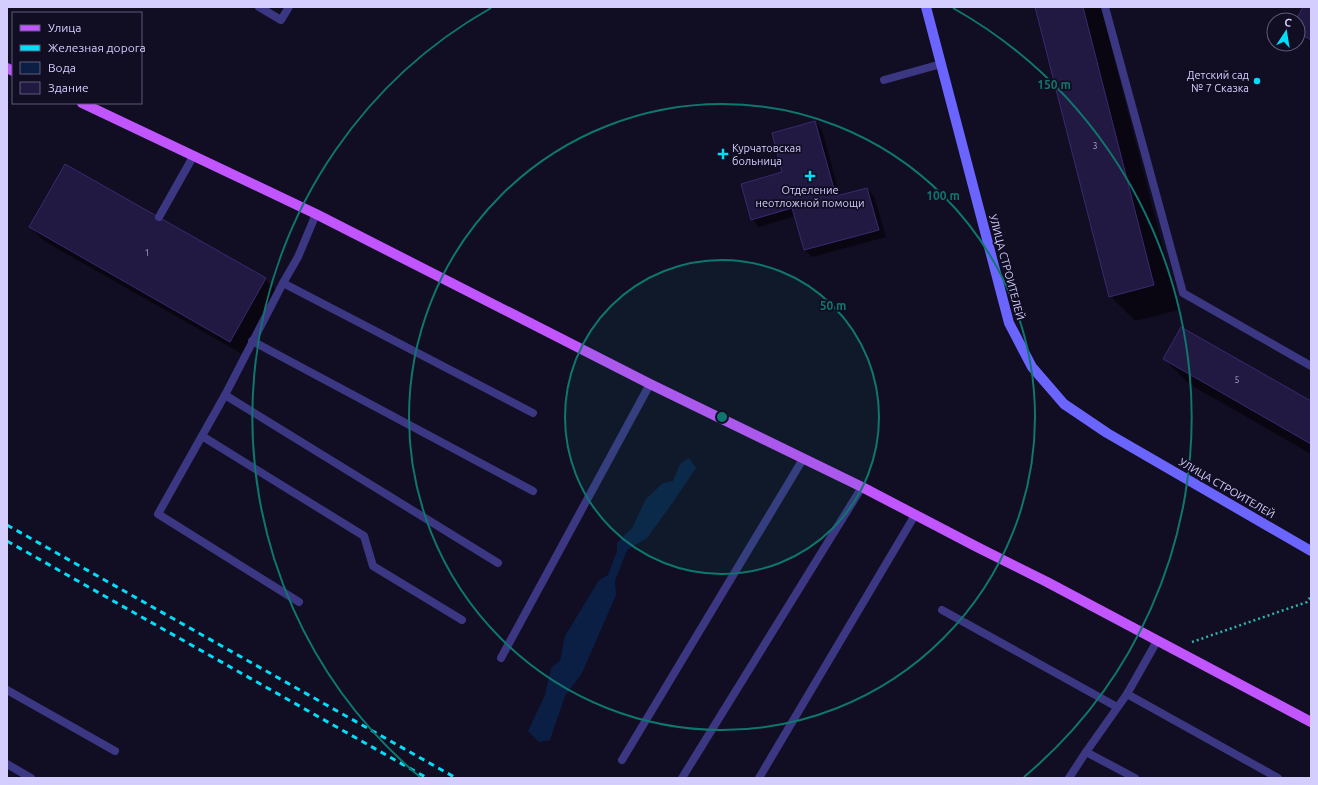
<svg xmlns="http://www.w3.org/2000/svg" width="1318" height="785" font-family="Ubuntu,sans-serif">
<style>
.water{fill:#0b1f44}
.shadow{fill:#0007}
.building{fill:#221943;stroke:#392a70}
.lines{fill:none;stroke-linecap:round;stroke-linejoin:round}
.path{stroke:#2cb5ae;stroke-width:2.5;stroke-dasharray:2 3;stroke-linecap:butt}
.lane{stroke:#3b3782;stroke-width:8}
.secondary{stroke:#6b65ff;stroke-width:10}
.primary{stroke:#c155ff;stroke-width:10}
.rail{stroke:#00def9;stroke-width:3;stroke-dasharray:6 5;stroke-linecap:butt}
.ring{fill:none;stroke:#0f766e;stroke-width:2}
.poi-dot{fill:#00def9;stroke:#110d22;stroke-width:1.5}
.labels{text-anchor:middle;dominant-baseline:central;stroke-width:3.5;stroke-linejoin:round;paint-order:stroke}
.number-label{font-size:9px;fill:#a8a1d0}
.poi-label{font-size:11px;fill:#d4ceff;stroke:#110d22;text-anchor:end}
.street-label{font-size:11px;fill:#d4ceff;stroke:#110d22}
.centre{fill:#0f766e;stroke:#110d22;stroke-width:2}
.ring-label{font-size:12px;text-anchor:middle;font-weight:bold;fill:#0f766e;stroke:#110d22;stroke-width:3.5;stroke-linejoin:round;paint-order:stroke}
</style>
<rect width="100%" height="100%" fill="#110d22"/>
<path class="water" d="M689 458 696 468 671 505 647 538 627 550 615 581 616 595 582 673 565 696 550 740 539 742 528 731 545 695 551 668 560 661 565 636 599 580 608 575 617 551V543L632 528 646 499 663 483 673 481 680 464Z"/>
<g class="shadow">
<path d="M1036 7H1101L1179 310 1135 321 1110 296Z"/>
<path d="M1304 7H1311V42L1298 34 1297 20Z"/>
<path d="M815 122 822 130 840 196 867 189 874 196 886 237 812 257 805 250 796 216 759 227 752 219 784 173Z"/>
<path d="M30 227 265 279 279 293 244 355 44 241Z"/>
<path d="M1164 359 1311 402V454L1189 384Z"/>
</g>
<g class="building">
<path d="M1035 7H1083L1154 285 1109 297Z"/>
<path d="M1303 7H1311V40L1298 33V20H1296Z"/>
<path d="M815 121 836 196 867 188 879 230 804 250 792 208 751 220 741 184 782 172 772 133Z"/>
<path d="M65 164 266 278 230 342 29 227Z"/>
<path d="M1181 327 1311 401V444L1163 359Z"/>
</g>
<g class="lines">
<path class="path" d="M1192 642 1307 602 1311 596"/>
<g class="lane">
<path d="M259 7 281 20 289 7"/>
<path d="M1105 7 1183 293 1311 366"/>
<path d="M884 80 941 64"/>
<path d="M316 214 298 257 283 283 533 413"/>
<path d="M159 217 194 155"/>
<path d="M283 283 225 395 158 514 299 602"/>
<path d="M252 341 533 491"/>
<path d="M225 395 498 563"/>
<path d="M202 436 364 536 373 566 462 620"/>
<path d="M942 610 1117 707"/>
<path d="M501 658 650 384"/>
<path d="M7 690 115 751"/>
<path d="M1127 694 1278 778"/>
<path d="M1086 752 1135 778"/>
<path d="M622 760 803 459"/>
<path d="M7 764 31 778"/>
<path d="M682 778 862 487"/>
<path d="M759 778 915 515"/>
<path d="M1069 778 1086 752 1127 694 1157 641"/>
</g>
<path class="secondary" d="M926 7 1009 323 1032 367 1064 404 1107 433 1311 551"/>
<g class="primary">
<path d="M7 68 13 71"/>
<path d="M82 103 316 214 650 384 862 487 977 547 1047 582 1311 722"/>
</g>
<g class="rail">
<path d="M7 525 456 778"/>
<path d="M7 541 427 778"/>
</g>
</g>
<circle cx="722" cy="417" r="157" fill="#0f766e" fill-opacity=".12"/>
<g class="ring">
<circle cx="722" cy="417" r="157"/>
<circle cx="722" cy="417" r="313"/>
<path d="M420 777A470 470 0 0 1 491 8M953 8A470 470 0 0 1 1024 777"/>
</g>
<g class="poi-dot">
<circle cx="1257" cy="81" r="4"/>
<path d="M721 148h4v4h4v4h-4v4h-4v-4h-4v-4h4z"/>
<path d="M808 170h4v4h4v4h-4v4h-4v-4h-4v-4h4z"/>
</g>
<g class="labels">
<g class="number-label">
<text x="1095" y="146">3</text>
<text x="147" y="253">1</text>
<text x="1237" y="380">5</text>
</g>
<g class="poi-label">
<text x="1249" y="75">Детский сад<tspan x="1249" dy="13">№ 7 Сказка</tspan></text>
<text x="732" y="148" text-anchor="start">Курчатовская<tspan x="732" dy="13">больница</tspan></text>
<text x="810" y="190" text-anchor="middle">Отделение<tspan x="810" dy="13">неотложной помощи</tspan></text>
</g>
<g class="street-label">
<text transform="translate(1007 267) rotate(75)">УЛИЦА СТРОИТЕЛЕЙ</text>
<text transform="translate(1227 488) rotate(30)">УЛИЦА СТРОИТЕЛЕЙ</text>
</g>
</g>
<circle cx="722" cy="417" r="6" class="centre"/>
<g class="ring-label">
<text x="1054" y="89">150 m</text>
<text x="943" y="200">100 m</text>
<text x="833" y="310">50 m</text>
</g>
<rect width="1318" height="785" fill="none" stroke="#d4ceff" stroke-width="16"/>
<rect x="12" y="12" width="130" height="92" fill="#110d22" stroke="#5f5a7a"/>
<rect x="20" y="25" width="20" height="6" fill="#c155ff" stroke="#5f5a7a"/>
<text x="48" y="32" font-size="12" fill="#d4ceff">Улица</text>
<rect x="20" y="45" width="20" height="6" fill="#00def9" stroke="#5f5a7a"/>
<text x="48" y="52" font-size="12" fill="#d4ceff">Железная дорога</text>
<rect x="20" y="62" width="20" height="12" fill="#0b1f44" stroke="#5f5a7a"/>
<text x="48" y="72" font-size="12" fill="#d4ceff">Вода</text>
<rect x="20" y="82" width="20" height="12" fill="#221943" stroke="#5f5a7a"/>
<text x="48" y="92" font-size="12" fill="#d4ceff">Здание</text>
<g transform="translate(1286 32) rotate(12)"><circle r="19" fill="#110d22" stroke="#5f5a7a"/>
<path d="M0-3L7 15L0 10L-7 15Z" fill="#00def9"/>
<text y="-6" font-size="11" font-weight="bold" text-anchor="middle" fill="#d4ceff">С</text>
</g>
</svg>
